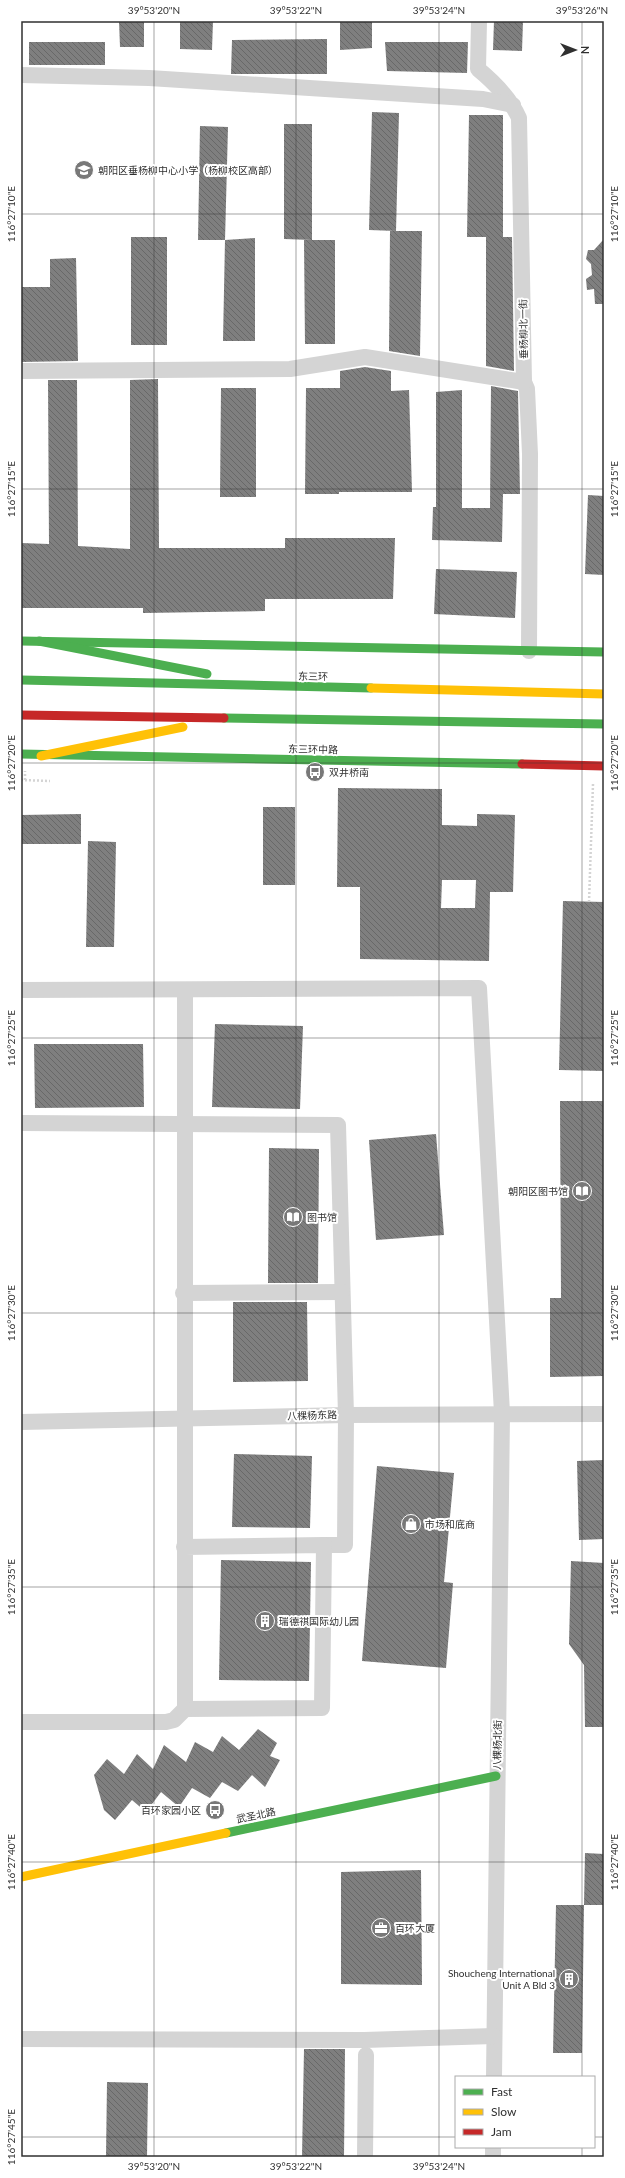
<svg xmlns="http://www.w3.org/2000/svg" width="625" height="2178" font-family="Lato,'Noto Sans SC',sans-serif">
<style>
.building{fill:url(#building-back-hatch);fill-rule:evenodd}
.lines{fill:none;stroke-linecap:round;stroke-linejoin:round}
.path{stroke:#d4d4d4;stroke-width:2.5;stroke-dasharray:2 2;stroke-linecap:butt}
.street{stroke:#d4d4d4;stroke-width:16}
.fast{stroke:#4caf50;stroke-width:9}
.slow{stroke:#ffc107;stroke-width:9}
.jam{stroke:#c62828;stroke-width:9}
.ticks{fill:none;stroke:#303030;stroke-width:1;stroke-opacity:0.45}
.labels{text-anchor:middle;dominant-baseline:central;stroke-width:4;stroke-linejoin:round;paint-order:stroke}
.poi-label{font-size:10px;fill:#303030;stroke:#fff;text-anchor:start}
.street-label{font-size:10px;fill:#303030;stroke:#fff}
.neatline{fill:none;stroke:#303030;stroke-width:1.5}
.ticks-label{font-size:10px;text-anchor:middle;fill:#303030}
</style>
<defs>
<pattern id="building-back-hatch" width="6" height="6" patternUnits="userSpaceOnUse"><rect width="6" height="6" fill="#7f7f7f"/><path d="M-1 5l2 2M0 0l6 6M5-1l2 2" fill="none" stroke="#686868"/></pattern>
</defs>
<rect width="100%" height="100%" fill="#fff"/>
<g class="building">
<path d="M119 21H144V47H120Z"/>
<path d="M180 21H213L212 50 180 49Z"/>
<path d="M340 21H372V48L340 50Z"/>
<path d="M494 21H523L522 51 493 50Z"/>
<path d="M327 39V74H231L232 40Z"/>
<rect x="29" y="42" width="76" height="23"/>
<path d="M385 42H468L467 73 387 71Z"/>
<path d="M372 112 399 113 396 231 369 230Z"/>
<path d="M469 115H503V237H512L514 371 486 366V237H467Z"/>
<path d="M284 124H312V240L284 239Z"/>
<path d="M200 126 228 127 225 240H198Z"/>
<path d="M390 231H422L420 356 389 351Z"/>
<rect x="131" y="237" width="36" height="108"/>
<path d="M255 238V341H223L225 240Z"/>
<path d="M604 239V304H595L594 289 587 290 586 279 592 275 591 264 586 259 588 250H594Z"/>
<path d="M304 240H335V344H305Z"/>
<path d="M76 258 78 361 21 362V287H50V259Z"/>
<path d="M365 367 391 371V391L409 390 412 492H339V494H305L306 388H340V371Z"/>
<path d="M158 379 159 548H285V538H395L393 599H265V611L143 613V608H21V543L49 544 48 380H77L78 546 130 549V380Z"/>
<path d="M491 386 518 391 520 494H503L502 542 432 540 433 507H436V392L462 390V508H490Z"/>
<path d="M221 388H256V497H220Z"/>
<path d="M588 495 604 496V575L585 574Z"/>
<path d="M436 569 517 572 515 618 434 614Z"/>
<path d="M338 788 442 789V825L477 826V814L515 815 513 892H490L489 961 360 959V887H337ZM442 880H476L475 908H441Z"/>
<rect x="263" y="807" width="32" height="78"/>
<path d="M81 814V844H21V815Z"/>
<path d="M88 841 116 842 114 947H86Z"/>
<path d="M563 901 604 902V1071L559 1070Z"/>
<path d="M215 1024 303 1026 300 1109 212 1107Z"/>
<path d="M34 1044H143L144 1107 35 1108Z"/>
<path d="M560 1101H604V1376L550 1377V1298H561Z"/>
<path d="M436 1134 444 1235 376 1240 369 1140Z"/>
<path d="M269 1148 319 1149 318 1283H268Z"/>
<path d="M233 1302H307L308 1381 233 1382Z"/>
<path d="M234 1454 312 1456 310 1528 232 1527Z"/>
<path d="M604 1460V1539L579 1540 577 1461Z"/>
<path d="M377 1466 454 1473 444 1582 453 1583 446 1668 362 1661Z"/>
<path d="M221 1560 311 1562 309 1681 219 1680Z"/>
<path d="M571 1561 604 1563V1727H585L584 1665 569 1644Z"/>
<path d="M258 1729 277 1743 270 1756 280 1760 265 1787 252 1775 238 1791 222 1782 210 1798 192 1788 179 1807 161 1792 146 1812 132 1800 115 1820 104 1810 94 1775 107 1759 124 1774 137 1754 153 1769 164 1745 186 1762 195 1742 213 1752 222 1736 239 1750Z"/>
<path d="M585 1853 604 1854V1905H584Z"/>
<path d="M421 1870 422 1985 341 1984V1872Z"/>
<path d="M556 1905H584L582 2053H553Z"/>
<path d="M304 2049H345L344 2157H302Z"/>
<path d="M107 2082 148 2083 147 2157H106Z"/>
</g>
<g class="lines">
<g class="path">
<path d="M21 780 50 781"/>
<path d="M25 780V771"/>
<path d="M589 902 593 784"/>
</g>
<g class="street">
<path d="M479 21 478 69C495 83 510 98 519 118L524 382 527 389 530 454 529 651"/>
<path d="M21 75 149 78 483 99 513 105"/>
<path d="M21 371 290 369 365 357 524 382"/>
<path d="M21 990 479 988 502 1413 494 2077"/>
<path d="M21 1123 338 1125 346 1415 345 1545H324"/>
<path d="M183 1293 342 1292"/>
<path d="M21 1422 346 1415 604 1414"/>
<path d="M184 1547 324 1545 322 1708 185 1709C183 1469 184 1229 185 990"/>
<path d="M21 1722H166L174 1720 185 1709"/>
<path d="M21 2039 364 2040 494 2036"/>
<path d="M365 2157 366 2055"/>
<path d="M493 2157V2147"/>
</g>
<g class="fast">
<path d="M21 641 604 652"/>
<path d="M39 641 207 674"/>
<path d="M21 680 371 688"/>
<path d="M224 718 604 724"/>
<path d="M21 754 522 764"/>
<path d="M226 1833 496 1776"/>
</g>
<g class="slow">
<path d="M371 688 604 694"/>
<path d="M41 756 183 727"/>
<path d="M21 1877 226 1833"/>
</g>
<g class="jam">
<path d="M21 715 224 718"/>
<path d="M522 764 604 766"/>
</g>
</g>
<path class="ticks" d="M154 21V2157M296 21V2157M439 21V2157M582 21V2077M21 214H604M21 489H604M21 763H604M21 1038H604M21 1313H604M21 1587H604M21 1862H604M21 2137H456M594 2137H604M582 2147V2157"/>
<defs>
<symbol id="school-disc" viewBox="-11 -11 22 22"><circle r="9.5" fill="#787878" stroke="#fff"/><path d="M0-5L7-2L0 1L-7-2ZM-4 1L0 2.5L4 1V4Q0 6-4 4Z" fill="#fff"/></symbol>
<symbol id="bus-disc" viewBox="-11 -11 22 22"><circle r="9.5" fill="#787878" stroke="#fff"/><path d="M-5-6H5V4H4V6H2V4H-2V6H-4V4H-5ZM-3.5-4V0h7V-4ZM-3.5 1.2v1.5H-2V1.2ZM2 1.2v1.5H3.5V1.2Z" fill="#fff"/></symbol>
<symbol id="library-disc" viewBox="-11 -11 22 22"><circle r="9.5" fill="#787878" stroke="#fff"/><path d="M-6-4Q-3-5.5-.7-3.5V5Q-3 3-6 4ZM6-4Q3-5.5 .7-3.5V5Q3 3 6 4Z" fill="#fff"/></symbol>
<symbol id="shop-disc" viewBox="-11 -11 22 22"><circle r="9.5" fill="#787878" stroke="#fff"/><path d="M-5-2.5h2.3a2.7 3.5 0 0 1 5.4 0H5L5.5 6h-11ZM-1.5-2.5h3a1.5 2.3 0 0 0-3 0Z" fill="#fff"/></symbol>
<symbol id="building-disc" viewBox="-11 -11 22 22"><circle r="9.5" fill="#787878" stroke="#fff"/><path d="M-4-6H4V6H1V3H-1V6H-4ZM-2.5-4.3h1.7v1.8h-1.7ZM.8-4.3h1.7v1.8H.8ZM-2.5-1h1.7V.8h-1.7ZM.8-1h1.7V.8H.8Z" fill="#fff"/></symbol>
<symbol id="office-disc" viewBox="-11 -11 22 22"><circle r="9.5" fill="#787878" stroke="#fff"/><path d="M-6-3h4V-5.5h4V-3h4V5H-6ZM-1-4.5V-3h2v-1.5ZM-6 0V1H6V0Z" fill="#fff"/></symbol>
</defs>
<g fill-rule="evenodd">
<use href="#school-disc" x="73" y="159" width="22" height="22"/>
<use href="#bus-disc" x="304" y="761" width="22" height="22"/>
<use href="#library-disc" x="571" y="1180" width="22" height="22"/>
<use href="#library-disc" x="282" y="1206" width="22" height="22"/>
<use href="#shop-disc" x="400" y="1513" width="22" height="22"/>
<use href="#building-disc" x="254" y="1610" width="22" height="22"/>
<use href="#bus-disc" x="204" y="1799" width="22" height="22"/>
<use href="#office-disc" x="370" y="1917" width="22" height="22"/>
<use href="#building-disc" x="558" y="1968" width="22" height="22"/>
</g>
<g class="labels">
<g class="poi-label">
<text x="98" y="170">朝阳区垂杨柳中心小学（杨柳校区高部）</text>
<text x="329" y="772">双井桥南</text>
<text x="568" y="1191" text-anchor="end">朝阳区图书馆</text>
<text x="307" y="1217">图书馆</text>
<text x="425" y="1524">市场和底商</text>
<text x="279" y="1621">瑞德祺国际幼儿园</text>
<text x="201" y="1810" text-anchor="end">百环家园小区</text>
<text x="395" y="1928">百环大厦</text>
<text x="555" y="1973" text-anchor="end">Shoucheng International<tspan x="555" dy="12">Unit A Bld 3</tspan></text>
</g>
<g class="street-label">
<text transform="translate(523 329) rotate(-91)">垂杨柳北一街</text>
<text transform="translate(313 676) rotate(1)">东三环</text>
<text transform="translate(313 749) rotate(1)">东三环中路</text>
<text transform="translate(312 1415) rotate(-2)">八棵杨东路</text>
<text transform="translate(497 1745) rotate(-89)">八棵杨北街</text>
<text transform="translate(256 1815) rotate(-12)">武圣北路</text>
</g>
</g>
<rect width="625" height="2178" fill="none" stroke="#ffffff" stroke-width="44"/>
<rect x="455" y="2076" width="140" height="72" fill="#ffffff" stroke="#acacac"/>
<rect x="463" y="2089" width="20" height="6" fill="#4caf50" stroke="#acacac"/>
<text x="491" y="2096" font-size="12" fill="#303030">Fast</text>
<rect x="463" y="2109" width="20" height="6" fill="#ffc107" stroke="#acacac"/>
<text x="491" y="2116" font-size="12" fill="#303030">Slow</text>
<rect x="463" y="2129" width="20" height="6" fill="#c62828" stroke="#acacac"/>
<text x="491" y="2136" font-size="12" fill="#303030">Jam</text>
<g transform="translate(575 50) rotate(90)" stroke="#ffffff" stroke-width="3" paint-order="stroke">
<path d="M0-3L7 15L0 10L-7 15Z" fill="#303030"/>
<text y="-6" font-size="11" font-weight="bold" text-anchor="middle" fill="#303030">N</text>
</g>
<rect x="22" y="22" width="581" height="2134" class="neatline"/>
<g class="ticks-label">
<text x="154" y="14">39°53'20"N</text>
<text x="296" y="14">39°53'22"N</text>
<text x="439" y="14">39°53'24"N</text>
<text x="582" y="14">39°53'26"N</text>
<text transform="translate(614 214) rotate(-90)" y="4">116°27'10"E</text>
<text transform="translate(11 214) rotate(-90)" y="4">116°27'10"E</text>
<text transform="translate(614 489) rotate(-90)" y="4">116°27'15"E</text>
<text transform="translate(11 489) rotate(-90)" y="4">116°27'15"E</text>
<text transform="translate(11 763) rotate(-90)" y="4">116°27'20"E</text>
<text transform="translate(614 763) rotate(-90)" y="4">116°27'20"E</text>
<text transform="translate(614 1038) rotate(-90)" y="4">116°27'25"E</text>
<text transform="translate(11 1038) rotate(-90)" y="4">116°27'25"E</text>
<text transform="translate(614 1313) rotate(-90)" y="4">116°27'30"E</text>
<text transform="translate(11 1313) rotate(-90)" y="4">116°27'30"E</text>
<text transform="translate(614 1587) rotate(-90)" y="4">116°27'35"E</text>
<text transform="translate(11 1587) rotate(-90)" y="4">116°27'35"E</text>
<text transform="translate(11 1862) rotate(-90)" y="4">116°27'40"E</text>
<text transform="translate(614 1862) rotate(-90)" y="4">116°27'40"E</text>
<text transform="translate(11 2137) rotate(-90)" y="4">116°27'45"E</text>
<text x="154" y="2170">39°53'20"N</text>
<text x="296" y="2170">39°53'22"N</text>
<text x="439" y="2170">39°53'24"N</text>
</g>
</svg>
